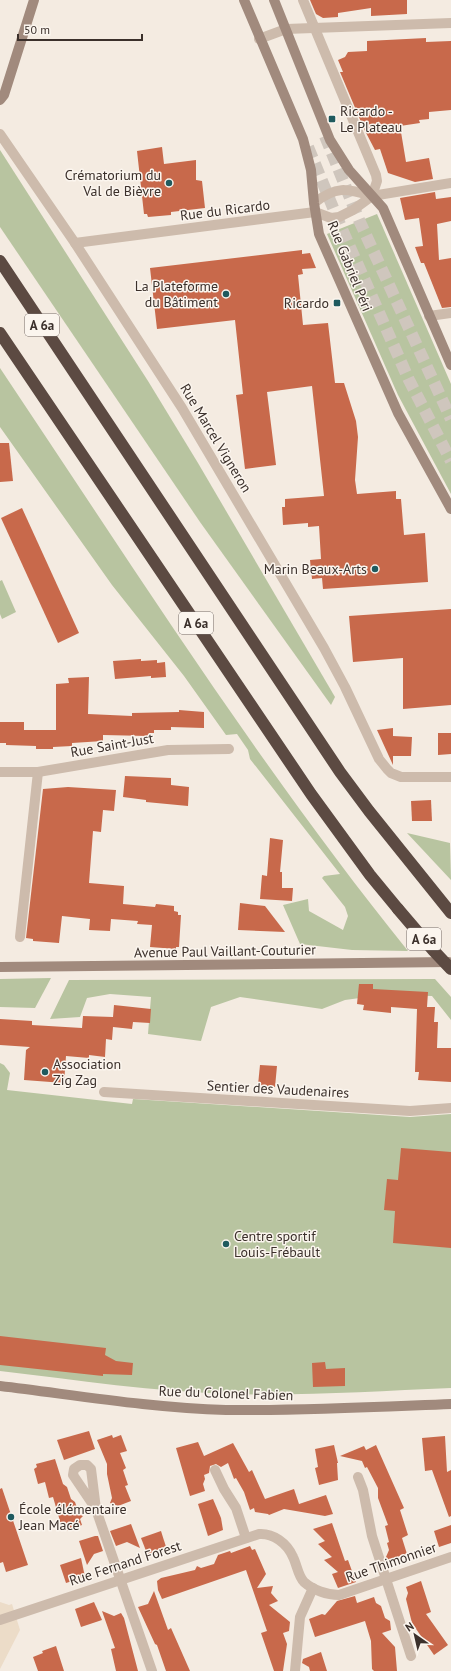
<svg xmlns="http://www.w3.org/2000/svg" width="451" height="1671" font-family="'PT Sans',sans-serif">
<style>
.green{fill:#b8c4a0}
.plaza{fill:#ecdcc8}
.building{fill:#c8694b}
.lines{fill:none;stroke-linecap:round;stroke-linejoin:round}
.highway-tunnel{stroke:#cfc6bd;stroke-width:12;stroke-dasharray:12 6;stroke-linecap:butt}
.street{stroke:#cdbbac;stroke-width:10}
.secondary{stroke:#a18a7d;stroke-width:10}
.highway{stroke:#5c4a42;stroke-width:12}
.highway-bridge{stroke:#5c4a42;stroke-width:12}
.poi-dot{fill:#1f5a5e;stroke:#fbf5ee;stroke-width:1.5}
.labels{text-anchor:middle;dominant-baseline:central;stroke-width:3;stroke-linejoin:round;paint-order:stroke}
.shield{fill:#fbf5ee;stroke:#756b66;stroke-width:1}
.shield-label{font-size:13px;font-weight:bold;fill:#3b302b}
.poi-label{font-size:14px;fill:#3b302b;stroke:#fbf5ee;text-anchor:start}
.street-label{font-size:14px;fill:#3b302b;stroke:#fbf5ee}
</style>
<rect width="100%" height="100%" fill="#f4ebe1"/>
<g class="green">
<path d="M0 150 148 381 198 463 335 697 331 705 200 522 0 227Z"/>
<path d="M377 214 451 384V494L398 395 327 234Z"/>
<path d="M0 368C132 565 259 766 408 951L352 950 300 944 283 905 308 899 309 911 343 930 348 916 345 907 322 878 324 876 340 874 250 759 248 750 237 734 226 735 184 676 112 585 0 427Z"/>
<path d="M2 580 16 612 2 619 0 614V581Z"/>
<path d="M407 833 450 843 451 880Z"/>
<path d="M51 978 35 1008 0 1007V979Z"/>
<path d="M435 979 451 997V1020L432 996 382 995 345 1000 322 1009 240 997 211 1007 201 1041 148 1034 151 997 110 994 87 998 80 1017 50 1019 69 980Z"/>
<path d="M0 1063 4 1065 10 1073 7 1090 132 1104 133 1099 410 1117 451 1114V1388C378 1391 305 1396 233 1394 155 1392 77 1380 0 1371Z"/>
</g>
<path class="plaza" d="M0 1602 9 1605 12 1604 20 1630 0 1669Z"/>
<g class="building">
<path d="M310 0H407V14L371 16V8L338 13V17L323 18 316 14Z"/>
<path d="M426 38V42L451 41V110L429 112V119L419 120 420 123 400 126 406 162 429 158 433 179 415 182 388 173 380 149 375 150 364 129 340 72H343L338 60 345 57 348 52 367 51V41Z"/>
<path d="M162 147 164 164 196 160V180L202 181 205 208 171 212V215L148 217 147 214H144L137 151Z"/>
<path d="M435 192 436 199 451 197V221L437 224 439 260 451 258V307L442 308 424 263H421L415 247 423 246 419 218 405 220 400 198Z"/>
<path d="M302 250V254L310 253 316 268 302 269 303 274 298 275 303 325 328 323 335 383H344L356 421 358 437 355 480 357 494 396 491V499H401L404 535 425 533 428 582 323 589 322 578 312 579 310 560 321 559 319 526 308 527V523L283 525 282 507H285V499L324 496 312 386 267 392 276 465 245 469 236 395 243 394 235 320 157 329 150 268Z"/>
<path d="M0 443H9L13 481 0 482Z"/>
<path d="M22 508 79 633 58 643 1 518Z"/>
<path d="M451 609V705L403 709V658L353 662 349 616Z"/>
<path d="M141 659V661L157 660V663L165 662 166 677 151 678V676L115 679 113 661Z"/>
<path d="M89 677 88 714 132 716V713L179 712V710L204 712V728L171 727V730H154V733H149L148 736 103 735V741L72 743V746L53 747V749H36V746L6 745V743H0V722H24V730H56V684L69 683 68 678Z"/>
<path d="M393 728V736L412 737 411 756H393V765L377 730Z"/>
<path d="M438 733H451V754L438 755Z"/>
<path d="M125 776 171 778V785L189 787 188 806 146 802V800L123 797Z"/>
<path d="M68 787 116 790 114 811 103 810 101 832 93 831 89 883 124 886 123 904 155 907 156 904 174 906V911L178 912V915H181L179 947H176V949L150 947 152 925 137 924 138 921 111 919 110 931 89 930 90 919 62 916 59 943 33 941V939L26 938 43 789Z"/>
<path d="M431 800 432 821H412L411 801Z"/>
<path d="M270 838 283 840 280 872H282V888H293L292 901 260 899 262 875 267 876Z"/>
<path d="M240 903 265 906 285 932 238 930Z"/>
<path d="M359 984H373V989L428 992 427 1007H435L434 1022H438L437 1048H451V1082L418 1080 419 1072H415L417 1009 391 1007V1013L363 1010 364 1005 357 1004Z"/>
<path d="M114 1005 151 1009 150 1023 133 1022 132 1029 113 1027 112 1040 106 1039 105 1057 89 1055V1058L66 1056 64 1083 24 1080 26 1050 30 1047 0 1045V1019L32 1021V1025L82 1028 83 1016 113 1017Z"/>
<path d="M260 1065 277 1066 275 1087 258 1085Z"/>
<path d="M401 1148 451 1152V1248L393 1243 395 1211 384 1210 387 1179 398 1180Z"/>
<path d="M0 1336 106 1348 105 1355 116 1361 133 1363 132 1375 103 1374V1376L0 1365Z"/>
<path d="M325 1362 326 1369 345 1368V1386L313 1387 312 1363Z"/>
<path d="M89 1431 95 1449 64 1460 57 1440Z"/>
<path d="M112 1435 113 1438 121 1435 127 1451 120 1453 126 1468 123 1470 128 1485 125 1486 131 1501 118 1506 110 1503 112 1498 107 1474V1464L97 1440Z"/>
<path d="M445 1436 447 1472 451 1470V1516L449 1517 432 1470 425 1471 422 1438Z"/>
<path d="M198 1442 204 1456 233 1443 249 1472 252 1470 265 1499 294 1489 299 1504 326 1495 333 1514 325 1516 284 1509 269 1515 268 1514 255 1512 254 1508 250 1510 244 1492 236 1478 234 1479 228 1463 221 1467 216 1464 210 1466 209 1473 204 1475 205 1479 203 1484 205 1491 190 1496 176 1448Z"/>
<path d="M334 1445 338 1463H337L338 1480 319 1485 315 1468 318 1467 315 1449Z"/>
<path d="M376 1445 404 1508 400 1510 408 1535 402 1538 407 1554 387 1560 386 1557 389 1550 387 1543 389 1542 385 1526 388 1525 378 1498V1488L367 1467 365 1468 362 1461 340 1456 364 1446 366 1450Z"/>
<path d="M55 1459 63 1484 67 1487 71 1499 75 1502 79 1514 83 1516 80 1519 82 1525 67 1531 66 1527 62 1528 53 1497 49 1498 45 1482 38 1484 34 1469 37 1467 36 1464Z"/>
<path d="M2 1488 28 1565 6 1572 3 1562 0 1563V1489Z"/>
<path d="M213 1499 221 1518 223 1530 208 1536 198 1504Z"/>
<path d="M332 1523 345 1561 348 1560 356 1582 338 1588 332 1574 338 1572 324 1560 332 1557 318 1544 325 1541 313 1529Z"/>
<path d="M131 1524 140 1548 127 1542 116 1546 110 1531Z"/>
<path d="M451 1525V1543L439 1547 434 1531Z"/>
<path d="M161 1531 167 1550 148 1556 141 1538Z"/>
<path d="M95 1536H98L103 1551 94 1554 87 1565 79 1541Z"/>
<path d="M250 1546 252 1550 255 1549 266 1574 257 1588 273 1586 271 1593 278 1601 269 1605 290 1622 289 1631 283 1633 287 1644 283 1671H274L261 1633 267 1631 246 1570 162 1599 158 1590 157 1581 161 1578 195 1570 197 1566 201 1568 214 1564 218 1555 230 1551 231 1553Z"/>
<path d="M81 1558 85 1577 66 1583 60 1565Z"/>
<path d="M421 1581 431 1612 426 1614 448 1645 434 1655 412 1623 406 1599 408 1593 406 1587Z"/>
<path d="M154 1591 168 1630 171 1628 190 1671H166L157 1645 155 1644 138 1607 148 1604Z"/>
<path d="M355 1596 357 1603 374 1597 376 1603 381 1606 385 1618 390 1621 391 1630 382 1633 395 1647 397 1671H374L372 1669 371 1641 365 1621 315 1637 309 1619 322 1614 325 1615 337 1601Z"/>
<path d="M94 1602 102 1620 81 1627 75 1609Z"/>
<path d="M102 1611 114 1616 121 1613 124 1618 138 1671H116L111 1649 115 1648Z"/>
<path d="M56 1646 64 1671H38L33 1657 43 1653 42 1651Z"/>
<path d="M321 1652 327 1671H310L309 1667 302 1663 303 1659Z"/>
</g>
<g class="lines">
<g class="highway-tunnel">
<path d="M325 136 359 220 451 419"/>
<path d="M308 147 341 227 409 380 451 461"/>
</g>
<g class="street">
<path d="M303 0 376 175 377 181 372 196"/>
<path d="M259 39 286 29 451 23"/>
<path d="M0 134 75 243 182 408 324 648 345 687 379 759 387 769 391 773 401 777H451"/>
<path d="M314 203C336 186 346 188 372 196"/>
<path d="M75 243 315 212 331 218 339 217 353 210 372 196 451 183"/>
<path d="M429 316 451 313"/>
<path d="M0 772H38L168 750 229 749"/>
<path d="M20 937 38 772"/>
<path d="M104 1092 410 1111 451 1108"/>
<path d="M215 1470 224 1489 236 1508 246 1538"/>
<path d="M358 1477 363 1490 372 1536 411 1656"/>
<path d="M96 1509 91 1469 87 1465H80L74 1469 73 1475 96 1509 99 1518 152 1671"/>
<path d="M0 1620 259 1534C273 1533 287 1543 293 1557 297 1565 298 1576 304 1582 313 1590 327 1595 339 1595L451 1557"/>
<path d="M295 1671 300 1617 313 1588"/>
</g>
<g class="secondary">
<path d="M244 0 303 139 311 170 314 203 319 234 398 413 451 509"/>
<path d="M274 0 330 140 349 170 383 208 451 365"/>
<path d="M0 100 4 95 34 0"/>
<path d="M0 967 449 962"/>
<path d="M0 1386C75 1395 151 1408 226 1410 301 1411 376 1407 451 1404"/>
</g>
<g class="highway">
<path d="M0 261 340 772 369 811 451 913"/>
<path d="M0 333 311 794 370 875 398 909"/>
</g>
<path class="highway-bridge" d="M398 909 433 950 451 969"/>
</g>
<g class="poi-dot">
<rect x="328" y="115" width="8" height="8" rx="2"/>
<circle cx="169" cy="183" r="4"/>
<circle cx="226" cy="294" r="4"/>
<rect x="333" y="299" width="8" height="8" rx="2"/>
<circle cx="375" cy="569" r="4"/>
<circle cx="45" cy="1072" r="4"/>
<circle cx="226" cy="1244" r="4"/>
<circle cx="11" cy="1517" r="4"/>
</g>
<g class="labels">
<g class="shield">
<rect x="25" y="314" width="34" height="22" rx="3"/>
<rect x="179" y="612" width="34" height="22" rx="3"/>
<rect x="407" y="928" width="34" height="22" rx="3"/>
</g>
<g class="shield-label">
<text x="42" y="325">A 6a</text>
<text x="196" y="623">A 6a</text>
<text x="424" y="939">A 6a</text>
</g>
<g class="poi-label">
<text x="340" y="111">Ricardo -<tspan x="340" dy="16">Le Plateau</tspan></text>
<text x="161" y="175" text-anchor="end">Crématorium du<tspan x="161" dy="16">Val de Bièvre</tspan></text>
<text x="218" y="286" text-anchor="end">La Plateforme<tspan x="218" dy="16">du Bâtiment</tspan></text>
<text x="329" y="303" text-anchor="end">Ricardo</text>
<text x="367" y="569" text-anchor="end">Marin Beaux-Arts</text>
<text x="53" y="1064">Association<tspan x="53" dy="16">Zig Zag</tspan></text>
<text x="234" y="1236">Centre sportif<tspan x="234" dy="16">Louis-Frébault</tspan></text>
<text x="19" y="1509">École élémentaire<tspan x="19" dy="16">Jean Macé</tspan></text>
</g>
<g class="street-label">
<text transform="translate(225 210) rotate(-7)">Rue du Ricardo</text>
<text transform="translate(350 266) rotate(68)">Rue Gabriel Péri</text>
<text transform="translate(216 438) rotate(59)">Rue Marcel Vigneron</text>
<text transform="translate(112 745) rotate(-10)">Rue Saint-Just</text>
<text transform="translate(225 951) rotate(-1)">Avenue Paul Vaillant-Couturier</text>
<text transform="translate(278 1089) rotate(3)">Sentier des Vaudenaires</text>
<text transform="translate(226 1393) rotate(2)">Rue du Colonel Fabien</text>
<text transform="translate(391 1562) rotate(-19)">Rue Thimonnier</text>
<text transform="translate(125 1563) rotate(-18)">Rue Fernand Forest</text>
</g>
</g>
<g transform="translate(415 1635) rotate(326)" stroke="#fbf5ee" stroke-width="3" paint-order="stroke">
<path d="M0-3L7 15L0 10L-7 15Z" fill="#3b302b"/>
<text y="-6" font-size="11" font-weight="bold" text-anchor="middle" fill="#3b302b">N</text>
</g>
<path d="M18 34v6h124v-6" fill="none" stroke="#3b302b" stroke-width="2"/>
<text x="24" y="34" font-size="12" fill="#3b302b" stroke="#fbf5ee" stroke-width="3" paint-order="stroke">50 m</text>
</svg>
